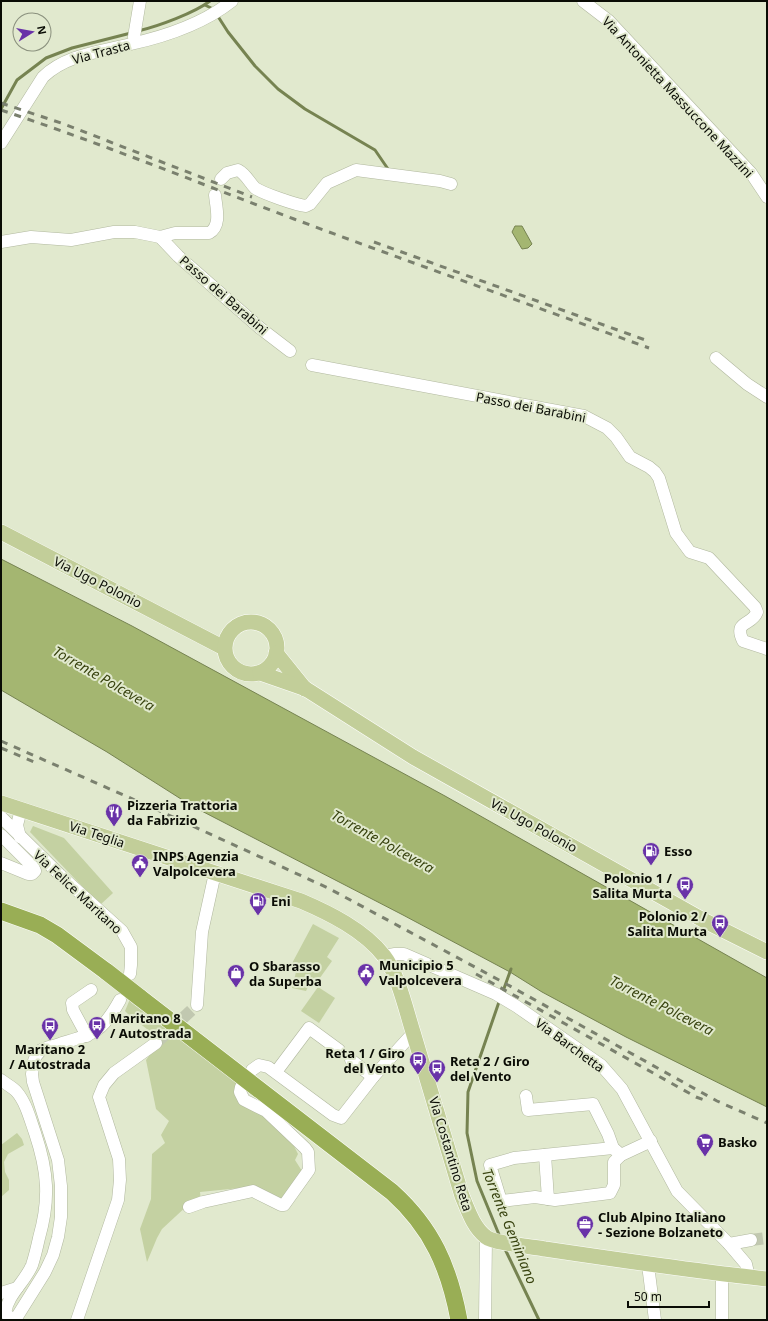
<svg xmlns="http://www.w3.org/2000/svg" width="768" height="1321" font-family="'Noto Sans',sans-serif">
<style>
.green{fill:#c4d1a2}
.water{fill:#a4b671;stroke:#768351}
.lines{fill:none;stroke-linecap:round;stroke-linejoin:round}
.stream{stroke:#768351;stroke-width:3}
.minor-tunnel{stroke:#c1c8b0;stroke-width:12;stroke-dasharray:12 6;stroke-linecap:butt}
.minor-casing{stroke:#b1b89f;stroke-width:13}
.major-casing{stroke:#fff;stroke-width:16}
.highway-casing{stroke:#fff;stroke-width:18}
.minor{stroke:#fff;stroke-width:12}
.major{stroke:#c2ce99;stroke-width:15}
.highway{stroke:#99ae55;stroke-width:17}
.rail{stroke:#7a806e;stroke-width:3;stroke-dasharray:7 7;stroke-linecap:butt}
.highway-bridge-casing{stroke:#fff;stroke-width:18;stroke-linecap:butt}
.highway-bridge{stroke:#99ae55;stroke-width:17}
.labels{text-anchor:middle;dominant-baseline:central;stroke-width:4;stroke-linejoin:round;paint-order:stroke}
.street-label{font-size:13px;fill:#0a0c05;stroke:#e1e9ce}
.poi-label{font-size:13px;font-weight:bold;fill:#0a0c05;stroke:#e1e9ce;text-anchor:start}
.water-label{font-size:14px;font-style:italic;fill:#38430f;stroke:#e1e9ce}
</style>
<rect width="100%" height="100%" fill="#e1e9ce"/>
<g class="green">
<path d="M33 826 64 838 113 893 100 905 30 832Z"/>
<path d="M313 924 339 938 327 957 332 961 317 982 312 978 306 991 292 988 296 972 289 969Z"/>
<path d="M318 987 335 998 319 1023 301 1011Z"/>
<path d="M130 999 237 1083 262 1113 294 1146 298 1154 295 1160 302 1171 284 1201 250 1187 200 1192 201 1200 189 1204 162 1229 157 1238 147 1262 140 1229 151 1199 152 1154 165 1143 161 1135 169 1121 156 1109 146 1060 151 1053 156 1036 130 1016 125 1011Z"/>
<path d="M17 1133 22 1139 24 1145 8 1154 4 1162 5 1172 9 1180V1190L1 1197V1145Z"/>
</g>
<g class="water">
<path d="M515 226H522L532 244 528 248 522 249 512 232Z"/>
<path d="M1 559 132 626 445 796 767 978V1107L626 1037 542 992 510 972 403 915 192 806 107 752 1 690Z"/>
</g>
<g class="lines">
<g class="stream">
<path d="M205 5 213 9"/>
<path d="M219 18 228 32 255 66 278 89 305 109 375 150 388 169"/>
<path d="M138 31C159 26 194 13 210 1"/>
<path d="M1 109 17 80 46 58 72 48 131 33"/>
<path d="M502 994 511 969"/>
<path d="M500 1237 477 1181 467 1133 468 1092 500 999"/>
<path d="M504 1247 539 1320"/>
</g>
<g class="minor-tunnel">
<path d="M156 1043 197 1005"/>
<path d="M751 1240 767 1238"/>
</g>
<defs>
<g id="minor">
<path d="M583 1 609 21 751 173 767 197"/>
<path d="M134 37 140 1"/>
<path d="M1 143 43 77C67 54 101 52 131 44 167 36 203 24 232 1"/>
<path d="M221 179 227 173 238 170C246 174 249 182 255 188 262 193 296 205 306 206L310 204 327 183 356 170 440 181 451 184"/>
<path d="M160 237 178 256 260 328 290 351"/>
<path d="M1 242 31 237 71 240 114 232H135L160 237 175 233H209C222 226 216 207 215 195"/>
<path d="M716 358 747 384 767 397"/>
<path d="M312 365 584 416 607 428 616 437 630 457 649 467 655 472 659 478 676 533 690 552 709 558 755 607 757 612C752 626 733 620 743 641L767 649"/>
<path d="M1 817 60 875 122 931 131 947V965L130 974"/>
<path d="M1 835 33 867 35 871 32 874H28L1 863"/>
<path d="M20 837 17 825 21 810"/>
<path d="M384 956 395 954H404L496 994 516 1006 601 1065 622 1089 677 1191 729 1244 746 1264 749 1277"/>
<path d="M197 1005 202 932 215 873"/>
<path d="M87 1036 73 1010 72 1003 91 990"/>
<path d="M351 1060 373 1077"/>
<path d="M252 1070 259 1065 268 1067 333 1115 341 1118 373 1077 413 1033"/>
<path d="M276 1072 309 1028 339 1050"/>
<path d="M1 1080C6 1084 12 1087 16 1091 26 1102 30 1119 35 1133 48 1172 50 1199 39 1238 37 1247 35 1256 32 1265 25 1282 8 1294 5 1313L13 1320"/>
<path d="M526 1096 528 1110 593 1104 608 1134 613 1148 621 1155 651 1141"/>
<path d="M613 1148 514 1158 490 1165 501 1201 535 1197 555 1200 610 1193 614 1185V1162L621 1155"/>
<path d="M545 1155 548 1199"/>
<path d="M189 1207 203 1202 253 1191 281 1205H284L309 1170 308 1152 305 1148 266 1111 244 1100 240 1092 241 1087"/>
<path d="M729 1244 751 1240"/>
<path d="M648 1265 655 1320"/>
<path d="M1 1293 17 1288"/>
<path d="M15 1320 45 1272 53 1255 58 1237 61 1217V1186L58 1160 33 1082 32 1074 34 1061 36 1056 41 1050C47 1047 55 1046 62 1043 95 1034 103 1031 120 1000"/>
<path d="M77 1320 118 1200 120 1180 119 1159 99 1097 104 1085 114 1073 156 1043"/>
<path d="M485 1320 486 1238"/>
<path d="M722 1320V1273"/>
</g>
<g id="major">
<path d="M1 532 224 648"/>
<circle cx="251" cy="648" r="26"/>
<path d="M276 653 305 689"/>
<path d="M260 673 306 689 413 757 703 920 767 952"/>
<path d="M1 803 301 901C329 913 364 930 384 956 398 974 406 1010 413 1032 429 1087 446 1141 462 1196 468 1210 473 1227 486 1237 493 1243 534 1247 545 1249 619 1260 693 1271 767 1279"/>
</g>
<g id="highway">
<path d="M1 911 40 925 57 935 107 972"/>
<path d="M139 997 392 1192C432 1228 449 1267 459 1320"/>
</g>
</defs>
<use href="#minor" class="minor-casing"/>
<use href="#major" class="major-casing"/>
<use href="#highway" class="highway-casing"/>
<use href="#minor" class="minor"/>
<use href="#major" class="major"/>
<use href="#highway" class="highway"/>
<g class="rail">
<path d="M1 103 64 124 252 197"/>
<path d="M1 110C100 143 196 182 294 219 412 263 531 305 649 348"/>
<path d="M374 242 648 341"/>
<path d="M1 741 162 812 328 888 499 980 717 1101 767 1123"/>
<path d="M1 748 34 762"/>
<path d="M476 974 696 1097 707 1101"/>
</g>
<defs>
<path id="highway-bridge" d="M107 972 139 997"/>
</defs>
<use href="#highway-bridge" class="highway-bridge-casing"/>
<use href="#highway-bridge" class="highway-bridge"/>
</g>
<defs>
<symbol id="restaurant-pin" viewBox="-11 -11 22 30"><path d="M0 17L-7.5 6A9.5 9.5 0 1 1 7.5 6Z" fill="#6932a8" stroke="#e1e9ce"/><path d="M-5-6h1v4h1v-4h1v4h1v-4h1v5L-1.5 .5V6h-2V.5L-5-1ZM5-6V6H3V1.5H1.5Q1.5-4 5-6Z" fill="#fff"/></symbol>
<symbol id="fuel-pin" viewBox="-11 -11 22 30"><path d="M0 17L-7.5 6A9.5 9.5 0 1 1 7.5 6Z" fill="#6932a8" stroke="#e1e9ce"/><path d="M-5.5-6h7V0h2V4h1.3V-2.5L3-4.5l.8-.8L6-3V5H2.5V1h-1V6h-7ZM-4.2-4.7v3.2H.2V-4.7Z" fill="#fff"/></symbol>
<symbol id="civic-pin" viewBox="-11 -11 22 30"><path d="M0 17L-7.5 6A9.5 9.5 0 1 1 7.5 6Z" fill="#6932a8" stroke="#e1e9ce"/><path d="M-.6-6.5H3V-4.5H.6V-3L4-1V1h2V6H-6V1h2V-1L-.6-3ZM-1.2 2.5V6h2.4V2.5Z" fill="#fff"/></symbol>
<symbol id="bus-pin" viewBox="-11 -11 22 30"><path d="M0 17L-7.5 6A9.5 9.5 0 1 1 7.5 6Z" fill="#6932a8" stroke="#e1e9ce"/><path d="M-5-6H5V4H4V6H2V4H-2V6H-4V4H-5ZM-3.5-4V0h7V-4ZM-3.5 1.2v1.5H-2V1.2ZM2 1.2v1.5H3.5V1.2Z" fill="#fff"/></symbol>
<symbol id="shop-pin" viewBox="-11 -11 22 30"><path d="M0 17L-7.5 6A9.5 9.5 0 1 1 7.5 6Z" fill="#6932a8" stroke="#e1e9ce"/><path d="M-5-2.5h2.3a2.7 3.5 0 0 1 5.4 0H5L5.5 6h-11ZM-1.5-2.5h3a1.5 2.3 0 0 0-3 0Z" fill="#fff"/></symbol>
<symbol id="supermarket-pin" viewBox="-11 -11 22 30"><path d="M0 17L-7.5 6A9.5 9.5 0 1 1 7.5 6Z" fill="#6932a8" stroke="#e1e9ce"/><path d="M-6-5.5h2.5l.6 2H6L4.5 2H-2.5L-4.4-4H-6ZM-1.5 3.2a1.3 1.3 0 1 0 .1 0ZM3 3.2a1.3 1.3 0 1 0 .1 0Z" fill="#fff"/></symbol>
<symbol id="office-pin" viewBox="-11 -11 22 30"><path d="M0 17L-7.5 6A9.5 9.5 0 1 1 7.5 6Z" fill="#6932a8" stroke="#e1e9ce"/><path d="M-6-3h4V-5.5h4V-3h4V5H-6ZM-1-4.5V-3h2v-1.5ZM-6 0V1H6V0Z" fill="#fff"/></symbol>
</defs>
<g fill-rule="evenodd">
<use href="#restaurant-pin" x="104" y="802" width="20" height="27"/>
<use href="#fuel-pin" x="641" y="841" width="20" height="27"/>
<use href="#civic-pin" x="130" y="853" width="20" height="27"/>
<use href="#bus-pin" x="675" y="875" width="20" height="27"/>
<use href="#fuel-pin" x="248" y="891" width="20" height="27"/>
<use href="#bus-pin" x="710" y="913" width="20" height="27"/>
<use href="#civic-pin" x="356" y="962" width="20" height="27"/>
<use href="#shop-pin" x="226" y="963" width="20" height="27"/>
<use href="#bus-pin" x="87" y="1015" width="20" height="27"/>
<use href="#bus-pin" x="40" y="1016" width="20" height="27"/>
<use href="#bus-pin" x="408" y="1050" width="20" height="27"/>
<use href="#bus-pin" x="427" y="1058" width="20" height="27"/>
<use href="#supermarket-pin" x="695" y="1132" width="20" height="27"/>
<use href="#office-pin" x="575" y="1214" width="20" height="27"/>
</g>
<g class="labels">
<g class="street-label">
<text transform="translate(101 52) rotate(-15)">Via Trasta</text>
<text transform="translate(678 97) rotate(47)">Via Antonietta Massuccone Mazzini</text>
<text transform="translate(224 295) rotate(41)">Passo dei Barabini</text>
<text transform="translate(531 407) rotate(11)">Passo dei Barabini</text>
<text transform="translate(98 582) rotate(27)">Via Ugo Polonio</text>
<text transform="translate(534 825) rotate(29)">Via Ugo Polonio</text>
<text transform="translate(97 834) rotate(18)">Via Teglia</text>
<text transform="translate(78 892) rotate(43)">Via Felice Maritano</text>
<text transform="translate(570 1045) rotate(36)">Via Barchetta</text>
<text transform="translate(451 1154) rotate(73)">Via Costantino Reta</text>
</g>
<g class="poi-label">
<text x="127" y="805">Pizzeria Trattoria<tspan x="127" dy="15">da Fabrizio</tspan></text>
<text x="664" y="851">Esso</text>
<text x="153" y="856">INPS Agenzia<tspan x="153" dy="15">Valpolcevera</tspan></text>
<text x="672" y="878" text-anchor="end">Polonio 1 /<tspan x="672" dy="15">Salita Murta</tspan></text>
<text x="271" y="901">Eni</text>
<text x="707" y="916" text-anchor="end">Polonio 2 /<tspan x="707" dy="15">Salita Murta</tspan></text>
<text x="379" y="965">Municipio 5<tspan x="379" dy="15">Valpolcevera</tspan></text>
<text x="249" y="966">O Sbarasso<tspan x="249" dy="15">da Superba</tspan></text>
<text x="110" y="1018">Maritano 8<tspan x="110" dy="15">/ Autostrada</tspan></text>
<text x="50" y="1049" text-anchor="middle">Maritano 2<tspan x="50" dy="15">/ Autostrada</tspan></text>
<text x="405" y="1053" text-anchor="end">Reta 1 / Giro<tspan x="405" dy="15">del Vento</tspan></text>
<text x="450" y="1061">Reta 2 / Giro<tspan x="450" dy="15">del Vento</tspan></text>
<text x="718" y="1142">Basko</text>
<text x="598" y="1217">Club Alpino Italiano<tspan x="598" dy="15">- Sezione Bolzaneto</tspan></text>
</g>
<g class="water-label">
<text transform="translate(104 678) rotate(30)">Torrente Polcevera</text>
<text transform="translate(383 841) rotate(29)">Torrente Polcevera</text>
<text transform="translate(662 1005) rotate(27)">Torrente Polcevera</text>
<text transform="translate(510 1226) rotate(68)">Torrente Geminiano</text>
</g>
</g>
<rect width="768" height="1321" fill="none" stroke="#0a0c05" stroke-width="4"/>
<g transform="translate(32 32) rotate(79)"><circle r="19" fill="#e1e9ce" stroke="#8b917e"/>
<path d="M0-3L7 15L0 10L-7 15Z" fill="#6932a8"/>
<text y="-6" font-size="11" font-weight="bold" text-anchor="middle" fill="#0a0c05">N</text>
</g>
<path d="M628 1301v6h81v-6" fill="none" stroke="#0a0c05" stroke-width="2"/>
<text x="634" y="1301" font-size="12" fill="#0a0c05" stroke="#e1e9ce" stroke-width="3" paint-order="stroke">50 m</text>
</svg>
